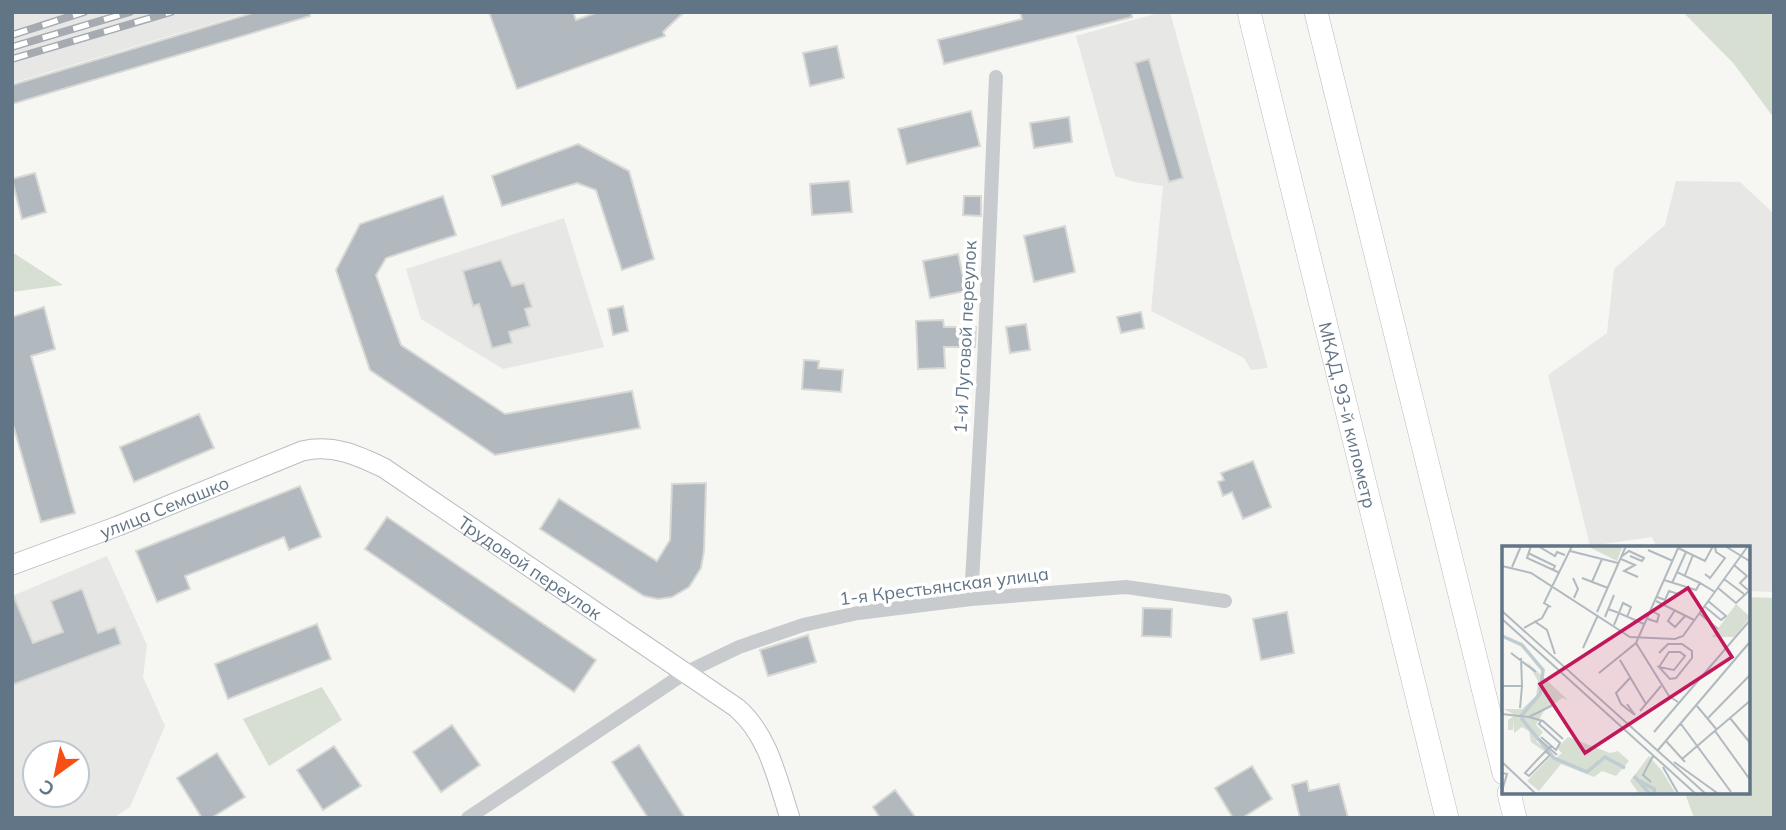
<svg xmlns="http://www.w3.org/2000/svg" width="1786" height="830" font-family="Mulish,sans-serif">
<style>
.built{fill:#e7e8e6;fill-rule:evenodd}
.green{fill:#d7dfd3}
.building{fill:#b1b8be;stroke:#d8d8d5;stroke-width:2}
.lines{fill:none;stroke-linecap:round;stroke-linejoin:round}
.secondary-casing{stroke:#b9bec3;stroke-width:21}
.trunk-casing{stroke:#b9bcbf;stroke-width:24}
.minor{stroke:#c8cbce;stroke-width:14}
.secondary{stroke:#fff;stroke-width:19}
.trunk{stroke:#fff;stroke-width:23}
.rail-casing{stroke:#a5abb1;stroke-width:8}
.rail{stroke:#fff;stroke-width:5;stroke-dasharray:16;stroke-linecap:butt}
.labels{text-anchor:middle;dominant-baseline:central;stroke-width:7;stroke-linejoin:round;paint-order:stroke}
.street-label{font-size:18px;fill:#627587;stroke:#fff}
.inset-river{fill:none;stroke:#bfccd1;stroke-width:3.5}
.inset-road{fill:none;stroke:#b2bac1;stroke-width:2}
.view{fill:#c2185b;fill-opacity:0.15;stroke:#c2185b;stroke-width:3.5}
.inset-edge{fill:none;stroke:#627587;stroke-width:3.5}
</style>
<rect width="100%" height="100%" fill="#f6f6f2"/>
<g class="built">
<path d="M12 12H250L12 83Z"/>
<path d="M1162 12H1170L1268 368 1251 370 1244 358 1151 311 1163 186 1134 182 1115 176 1076 36Z"/>
<path d="M1676 181 1740 182 1774 214V592L1749 591V548H1657L1652 537 1590 546 1548 375 1607 333 1614 269 1665 225Z"/>
<path d="M564 218 604 347 503 369 421 319 406 269Z"/>
<path d="M107 556 147 645 143 677 165 726 130 807 113 818H12V596ZM35 753H77V795H35Z"/>
</g>
<g class="green">
<path d="M1683 12H1774V118L1734 64Z"/>
<path d="M12 252 63 285 12 292Z"/>
<path d="M1749 597 1774 598V818H1694L1685 793H1749Z"/>
<path d="M322 687 342 720 269 766 243 719Z"/>
</g>
<g class="building">
<path d="M256 12H310V16L12 104V85Z"/>
<path d="M489 12H573L576 20 598 12H684L663 32 665 36 517 89Z"/>
<path d="M1020 12H1131L1132 17 944 64 938 40 1022 19Z"/>
<path d="M837 46 844 78 810 86 803 53Z"/>
<path d="M1149 59 1183 178 1169 182 1135 63Z"/>
<path d="M971 111 980 146 907 164 898 129Z"/>
<path d="M1069 117 1072 142 1034 148 1030 123Z"/>
<path d="M578 144 629 171 654 259 622 270 596 190 577 183 502 206 492 176Z"/>
<path d="M35 173 46 212 22 219 12 179Z"/>
<path d="M849 181 852 212 812 215 810 184Z"/>
<path d="M443 196 456 235 386 258 376 275 401 345 505 414 632 391 640 428 495 455 370 370 336 270 360 224Z"/>
<path d="M964 196H981V216L963 215Z"/>
<path d="M1065 226 1075 272 1034 282 1024 236Z"/>
<path d="M958 254 966 291 930 298 923 261Z"/>
<path d="M501 260 512 286 524 283 532 307 525 309 530 326 509 332 512 343 492 348 479 304 473 306 463 271Z"/>
<path d="M623 306 628 331 613 335 608 309Z"/>
<path d="M44 307 55 349 31 356 75 513 41 522 12 421V317Z"/>
<path d="M1141 312 1144 328 1121 333 1117 317Z"/>
<path d="M943 320 944 327H976L975 347H944L945 368 918 369 916 321Z"/>
<path d="M1026 324 1030 350 1010 353 1006 327Z"/>
<path d="M804 360 819 361 818 368 843 370 841 392 802 389Z"/>
<path d="M199 414 214 448 134 482 120 447Z"/>
<path d="M1253 461 1271 507 1243 519 1232 492 1223 496 1218 482 1224 480 1221 473Z"/>
<path d="M706 483 704 551 701 568 689 587 672 597 658 599 644 596 540 529 559 499 657 561 670 540 672 484Z"/>
<path d="M300 486 321 537 289 550 284 537 185 576 190 589 157 602 136 551Z"/>
<path d="M387 517 596 660 574 692 365 549Z"/>
<path d="M82 589 98 633 115 627 121 644 12 685V592L33 643 63 632 51 601Z"/>
<path d="M1143 608 1172 609 1171 637 1142 636Z"/>
<path d="M1287 612 1294 653 1261 660 1253 619Z"/>
<path d="M317 624 331 659 228 699 215 664Z"/>
<path d="M808 635 816 662 768 676 760 650Z"/>
<path d="M452 725 480 765 441 792 413 752Z"/>
<path d="M639 745 685 818H648L612 762Z"/>
<path d="M334 746 361 786 323 810 297 770Z"/>
<path d="M217 753 245 797 211 818H202L177 778Z"/>
<path d="M1252 766 1272 799 1242 818H1233L1215 788Z"/>
<path d="M1307 781 1309 791 1339 784 1348 818H1300L1292 785Z"/>
<path d="M895 790 916 818H880L873 807Z"/>
</g>
<g class="lines">
<defs>
<g id="secondary">
<path id="s1" d="M12 565 118 526 302 451C333 444 357 455 384 468L737 708C769 736 777 779 790 818"/>
</g>
<g id="trunk">
<path id="s2" d="M1249 12 1447 818"/>
<path d="M1316 12 1504 773"/>
<path d="M1509 793 1515 818"/>
</g>
</defs>
<use href="#secondary" class="secondary-casing"/>
<use href="#trunk" class="trunk-casing"/>
<g class="minor">
<path d="M971 599 983 388 996 77"/>
<path d="M468 818 685 673 739 647 803 625 858 613 971 599 1126 587 1225 601"/>
</g>
<use href="#secondary" class="secondary"/>
<use href="#trunk" class="trunk"/>
<defs>
<g id="rail">
<path d="M12 35 84 12"/>
<path d="M12 47 130 12"/>
<path d="M12 59 171 12"/>
</g>
</defs>
<use href="#rail" class="rail-casing"/>
<use href="#rail" class="rail"/>
</g>
<g class="labels">
<g class="street-label">
<text transform="translate(965 337) rotate(-87)">1-й Луговой переулок</text>
<text stroke="none"><textPath href="#s2" startOffset="415">МКАД, 93-й километр</textPath></text>
<text stroke="none"><textPath href="#s1" startOffset="163">улица Семашко</textPath></text>
<text stroke="none"><textPath href="#s1" startOffset="574">Трудовой переулок</textPath></text>
<text transform="translate(944 586) rotate(-7)">1-я Крестьянская улица</text>
</g>
</g>
<g transform="translate(1502 546)">
<rect width="248" height="248" fill="#f6f6f2"/>
<path d="M85 0H118L120 2 115 15ZM234 58 248 71 232 91H210ZM25 116 66 154 60 152 42 165 34 179 41 186 34 195 54 212 60 207 55 202 66 191 108 207 116 205 127 215 114 230 100 225 92 231 59 218 37 245 25 235 49 210 29 196 27 185 20 181 12 187V174L11 184H6V174L13 169 2 163H20L34 150 36 135ZM147 210 160 225 174 248H150L137 234 147 248H133L136 246 128 235Z" fill="#d7dfd3"/>
<path class="inset-river" d="M0 90 20 99 41 124 38 148 19 170M19 172 52 212 85 226 103 211 123 222M132 230 149 249M136 234 152 243 153 249"/>
<path class="inset-road" d="M29 0 25 12 58 27M36 0 53 10 55 6 63 9M223 0 249 16M176 2 203 15 211 0M146 4 171 15M68 5 116 17M26 7 53 20 51 24M119 11 127 5 142 12 140 15 128 10M119 13 133 19 122 25 136 31M232 19 245 30 238 37 246 44M0 20 29 27 128 91 173 93 181 90 246 0M10 21 19 0M175 26 184 6M203 28 208 32 223 12 214 6 213 0M183 29 191 9M71 32 76 43 72 52M80 32 106 42M222 33 242 48M162 34 194 44 198 37 213 46M90 36 100 13M170 37 175 26 198 37M216 42 234 57 249 43M155 51 163 54 167 45 176 48M154 55 192 74M202 60 219 74 224 70 206 55M49 61 42 57 70 0M106 63 117 67 121 57 129 61 125 71M173 64 166 75 173 81 184 69M0 65 205 249M95 66 124 0M197 67 216 83M103 71 112 49M0 73 195 249M146 73 155 76 157 69 150 65M32 75 45 84 53 108M112 79 117 67 142 78M22 82 40 72 47 59M134 97 167 150 176 156M81 102 96 69M9 107 34 126M157 107 166 98H180L190 105V112L174 132 168 133 157 121 172 124 183 110 178 106H167L157 121M118 114 144 158M97 127 134 97 177 0M0 140H20L19 112M125 158 133 169 119 158 114 147 128 132M195 160 215 184M18 162 20 140M138 165 159 140M0 168 27 171 51 159M27 171 41 175 61 193M206 172 249 128M228 172 249 198M179 178 229 246M213 185 249 235M152 186 249 73M39 191 54 204 58 197 37 178 39 175M37 193 55 209M164 195 183 216M156 204 247 97M43 205 48 209 27 230 23 227 36 213 49 200M180 213 249 154M0 216 35 249M172 216 218 249M161 221 177 249M0 227 5 228 0 245M149 236 141 229 151 210"/>
<path class="view" d="M186 42 230 111 83 207 38 138Z"/>
<rect width="248" height="248" class="inset-edge"/>
</g>
<rect width="1786" height="830" fill="none" stroke="#627587" stroke-width="28"/>
<g transform="translate(56 774) rotate(213)"><circle r="33" fill="#ffffff" stroke="#c0c8cf" stroke-width="2"/>
<path d="M0-5L12 26L0 18L-12 26Z" fill="#f54f14"/>
<text y="-10" font-size="19" font-weight="bold" text-anchor="middle" fill="#627587">С</text>
</g>
</svg>
